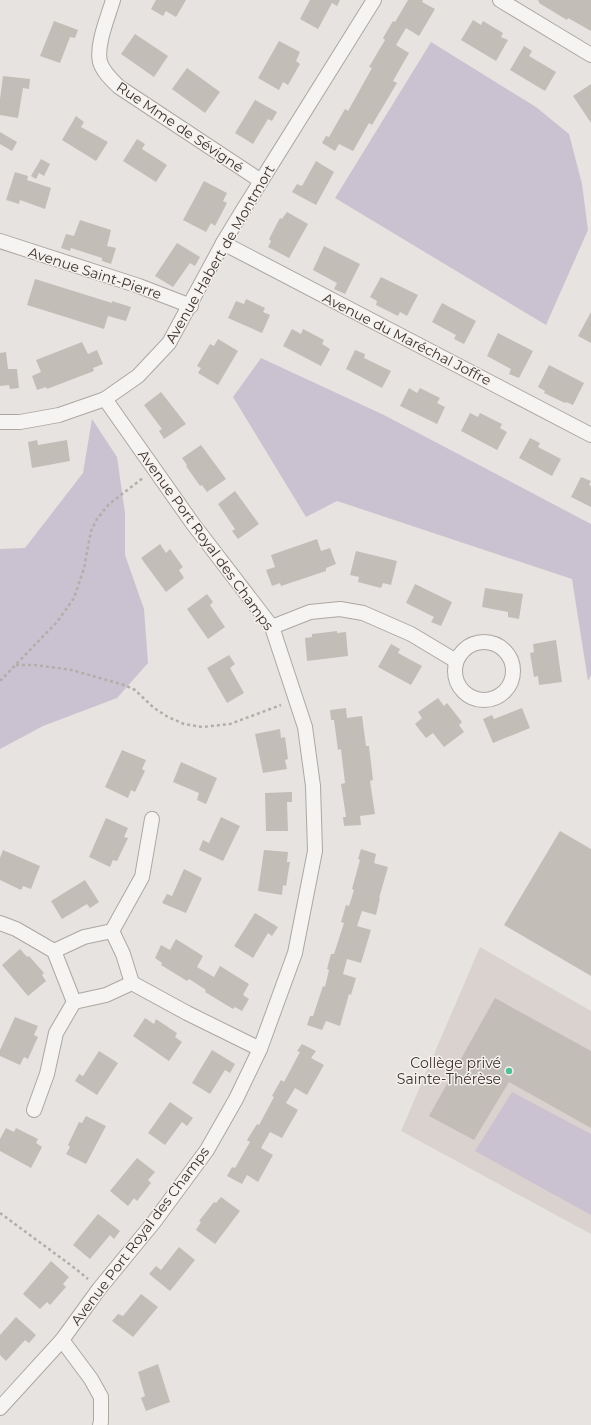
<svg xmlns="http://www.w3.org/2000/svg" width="591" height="1425" font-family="Montserrat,sans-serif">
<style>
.built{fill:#d9d2ce}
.park{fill:#cac2d0}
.building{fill:#c3bdb8}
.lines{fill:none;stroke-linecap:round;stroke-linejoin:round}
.minor-casing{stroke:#ada7a2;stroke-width:16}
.path{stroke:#b3aeaa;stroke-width:2.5;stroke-dasharray:3 3;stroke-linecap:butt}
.minor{stroke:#f6f4f2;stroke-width:14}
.poi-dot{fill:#52bf98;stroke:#f5f1ef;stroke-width:1.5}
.labels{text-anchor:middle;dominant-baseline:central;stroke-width:3;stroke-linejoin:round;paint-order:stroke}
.street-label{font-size:14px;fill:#3d322a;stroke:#f5f1ef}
.poi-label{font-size:14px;fill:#3d322a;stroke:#f5f1ef;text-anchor:end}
</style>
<rect width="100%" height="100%" fill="#e7e3e0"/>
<path class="built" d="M480 947 591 1011V1234L401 1131Z"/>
<g class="park">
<path d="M431 42 536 107 569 134 582 184 588 230 546 325 335 198Z"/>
<path d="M261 358 384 415 591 524V675L588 681 572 579 337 501 306 517 233 397Z"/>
<path d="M92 419 117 457 125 513V555L144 609 148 663 117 698 43 726 0 749V549L25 548 83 473Z"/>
<path d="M512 1092 591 1134V1215L475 1151Z"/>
</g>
<g class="building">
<path d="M156 0H186L176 17 166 11 163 16 151 9Z"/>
<path d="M310 0H340L337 6 332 3 318 29 300 19Z"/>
<path d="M408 0H423L422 2 435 9 419 36 406 28 396 45 409 53 393 81 397 83 372 125 369 123 353 151 339 144 335 151 322 143 326 136 329 137 345 109 348 111 372 68 369 67 385 40 383 38 393 21 395 22Z"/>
<path d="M537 0H591V31L568 18 567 20 539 3V1Z"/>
<path d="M473 20 481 25 483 21 503 33 501 37 508 40 496 61 461 40Z"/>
<path d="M54 21 78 30 75 38 70 37 60 63 40 56Z"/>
<path d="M135 34 168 56 154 77 121 54Z"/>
<path d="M279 41 300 52 296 61 300 64 288 85 283 82 279 90 258 78Z"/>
<path d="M524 46 532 51 529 56 556 72 545 91 510 70Z"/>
<path d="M187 68 220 92 205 113 172 89Z"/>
<path d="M3 76 30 79 29 89 23 88 18 118 0 115V99Z"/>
<path d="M591 84V123L573 96Z"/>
<path d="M255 100 277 112 272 121 268 119 253 144 235 133Z"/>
<path d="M76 116 84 122 81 127 108 142 96 161 62 140Z"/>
<path d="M0 132 17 142 12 151 0 144Z"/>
<path d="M137 139 145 144 142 149 167 165 156 182 123 161Z"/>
<path d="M41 159 50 164 44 176 39 173 36 179 31 176Z"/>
<path d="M316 161 334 172 316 205 292 192 297 184 302 186Z"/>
<path d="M15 172 28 176 27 180 51 188 45 209 20 200 19 204 6 200Z"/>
<path d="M204 181 227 193 223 201 227 203 215 226 211 223 206 232 183 220Z"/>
<path d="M287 212 308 224 289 258 268 247 271 241 269 239 280 218 282 219Z"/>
<path d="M80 220 111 230 107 246 116 248 111 264 102 261V258L71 248 70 251 61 248 66 234 74 236Z"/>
<path d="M177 243 200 257 195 266 190 263 173 287 155 276Z"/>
<path d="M324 246 360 264 345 294 334 289 337 283 313 270Z"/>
<path d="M381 277 418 295 407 316 400 312 398 316 376 305 377 301 370 297Z"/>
<path d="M35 279 112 303V301L131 307 126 321 108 316 104 329 27 305Z"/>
<path d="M246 299 265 308 263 312 270 315 262 333 228 318 236 301 244 304Z"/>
<path d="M442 303 476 321 464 344 454 339 456 335 432 322Z"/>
<path d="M591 312V343L578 336Z"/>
<path d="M292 329 301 334 303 329 324 340 322 344 330 349 321 366 283 346Z"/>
<path d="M498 333 533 351 519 378 509 374 511 369 487 356Z"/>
<path d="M218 339 238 351 218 385 198 373 201 368 197 366 210 344 214 346Z"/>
<path d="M82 342 88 354 97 350 103 364 93 368 94 371 47 389 46 387 37 390 32 376 41 372 36 360Z"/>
<path d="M355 350 365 354 364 358 391 371 382 388 346 369Z"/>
<path d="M6 352 8 369H17L19 388 10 389 9 385 0 386V353Z"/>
<path d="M549 365 584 383 573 405 566 402 565 403 544 393 545 391 538 387Z"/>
<path d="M409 388 417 393 420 388 440 398 437 403 445 407 437 424 400 406Z"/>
<path d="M161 392 186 424 164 439 159 431 162 429 144 405Z"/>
<path d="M470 413 478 417 480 413 502 424 500 428 507 432 497 450 461 431Z"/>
<path d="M530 438 540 443 538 447 561 459 552 476 519 458Z"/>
<path d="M37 440 38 445 67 440 70 461 32 468 28 442Z"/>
<path d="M201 445 226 479 207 492 202 485 200 486 186 466 187 465 182 458Z"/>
<path d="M581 477 591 481 589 485 591 486V507L571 497Z"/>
<path d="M235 491 259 524 238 539 232 531 235 529 218 504Z"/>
<path d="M317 539 321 551 330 548 336 564 326 568V571L281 586 280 583 272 586 266 570 275 567 271 555Z"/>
<path d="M160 544 166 553 170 549 183 567 179 570 184 578 166 592 141 558Z"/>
<path d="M356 551 397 561 391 585 383 583 381 588 358 582 359 577 350 575Z"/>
<path d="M415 584 452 602 441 626 431 622 434 617 406 603Z"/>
<path d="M485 588 523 594 519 619 508 617V612L482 607Z"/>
<path d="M207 594 213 602 210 605 225 627 208 639 187 609Z"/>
<path d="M337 631V633L346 632 348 656 307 661 305 638 312 637V634Z"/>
<path d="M556 640 562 682 539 685 538 676 534 677 530 653 534 652 533 644Z"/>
<path d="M391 644 400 649 398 653 422 666 411 685 378 667Z"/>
<path d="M229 655 235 664 230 668 244 693 227 703 207 668Z"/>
<path d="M438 698 444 706 447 703 462 722 459 725 464 732 444 747 433 733 426 738 415 724 422 718 418 712Z"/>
<path d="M346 708 347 718 362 716 366 746H369L373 780 370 781 375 814 360 816 361 825 344 826 343 817H346L341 784 345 783 341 749 338 750 334 720H331L330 710Z"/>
<path d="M522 708 530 728 493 743 483 719 492 715 494 719Z"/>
<path d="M280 729 281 738 285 737 288 759 285 760 287 769 263 773 255 734Z"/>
<path d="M122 750 146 760 142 769 145 771 135 792 131 790 128 798 105 787Z"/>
<path d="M181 762 217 778 206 804 197 800 199 793 173 782Z"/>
<path d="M292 792V802H287L288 831H266L265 793Z"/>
<path d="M221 817 240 826 223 861 199 850 203 840 209 843Z"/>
<path d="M106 818 128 828 124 837 128 838 117 861 113 860 110 867 89 857Z"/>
<path d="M560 831 591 849V976L504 925Z"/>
<path d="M361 849 376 854 374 863 388 867 379 898H380L376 915 362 911 357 926 371 930 361 963 347 959 343 974 356 978 351 995 349 994 340 1026 326 1021 322 1030 307 1025 310 1016H313L323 986 325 987 329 970 327 969 331 954H334L344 923 341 922 346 905 349 906 354 890 352 889 360 860 358 859Z"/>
<path d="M3 850 40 866 31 889 23 886 21 890 0 880V858Z"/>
<path d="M264 850 288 852 287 862H290L286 886 283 885 282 895 258 891Z"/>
<path d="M184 869 202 878 186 913 162 903 167 894 172 896Z"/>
<path d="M85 880 99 902 90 908 87 904 62 919 51 901Z"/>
<path d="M255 913 278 927 272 936 268 933 253 958 234 946Z"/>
<path d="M176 939 203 956 197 967 214 977 220 966 249 984 243 995 249 999 242 1011 235 1007 233 1009 205 992 206 990 189 979 187 981 161 965 162 963 155 958 161 945 170 950Z"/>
<path d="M20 949 27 957 29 956 44 973 42 975 46 981 28 996 2 965Z"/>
<path d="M495 998 591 1051V1128L509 1082 474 1140 429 1116Z"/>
<path d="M15 1017 38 1026 34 1035 38 1037 28 1059 24 1057 20 1065 0 1056V1050Z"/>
<path d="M145 1018 154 1024 156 1019 177 1033 175 1037 182 1042 169 1061 133 1036Z"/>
<path d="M302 1044 316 1051 311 1058 324 1065 307 1095 295 1088 286 1103 298 1110 282 1138 270 1132 261 1148 273 1155 258 1182 247 1175 242 1184 227 1176 232 1167 235 1168 250 1142 247 1140 257 1124 259 1125 274 1097 272 1096 277 1087 281 1080 284 1082 300 1052 297 1051Z"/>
<path d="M212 1050 235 1064 230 1073 225 1070 210 1094 192 1083Z"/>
<path d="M99 1051 118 1063 97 1095 75 1081 79 1074 83 1076Z"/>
<path d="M170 1102 193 1118 187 1126 182 1122 165 1145 148 1133Z"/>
<path d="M86 1116 106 1126 86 1164 66 1154 70 1147 68 1145 79 1122 82 1123Z"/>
<path d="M6 1128 14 1132 16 1128 38 1139 36 1143 42 1147 31 1168 0 1151V1139Z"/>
<path d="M137 1158 155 1172 148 1180 151 1183 137 1201 134 1198 128 1206 110 1191Z"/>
<path d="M221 1197 240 1211 215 1244 196 1230 201 1222 199 1221 214 1202 216 1203Z"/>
<path d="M98 1214 120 1231 114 1239 110 1235 90 1259 73 1245Z"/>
<path d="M179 1247 195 1260 170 1291 149 1274 156 1266 161 1270Z"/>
<path d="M51 1261 69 1277 63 1284 66 1287 50 1305 47 1302 40 1309 23 1294Z"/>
<path d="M141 1294 158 1307 133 1337 112 1321 118 1314 123 1316Z"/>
<path d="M16 1317 36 1335 29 1343 25 1340 6 1361 0 1355V1335Z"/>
<path d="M158 1364 170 1402 146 1411 141 1398 145 1396 138 1372Z"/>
</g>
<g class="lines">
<defs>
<g id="minor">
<path d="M113 0C108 17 96 45 100 62 103 72 112 80 119 87L261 181"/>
<path d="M500 0 591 55"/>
<path d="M0 241 139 286 191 306"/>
<path d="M223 243 591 435"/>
<path d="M0 422H20L59 415 105 399 138 376 169 343 223 243 243 210 374 0"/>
<path d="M272 627 310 612 340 609 363 613 411 634 456 661"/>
<circle cx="484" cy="671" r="29"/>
<path d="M0 923 16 929 54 951 74 1002 106 995 132 983 123 954 112 931 84 937 54 951"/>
<path d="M112 931 142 877 152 819"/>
<path d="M132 983 187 1013 260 1049"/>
<path d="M34 1110 47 1074 56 1033 74 1002"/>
<path d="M62 1340 91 1379 101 1397V1422L100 1425"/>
<path d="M0 1408 62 1340 99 1289 154 1222 207 1150 236 1099 260 1049 295 953 315 851 313 786 305 727 272 627 193 524 105 399"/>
</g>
</defs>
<use href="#minor" class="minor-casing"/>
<g class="path">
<path d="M16 665H35L72 670 124 685 135 690 154 708 168 717 184 724 202 727 230 724 281 705"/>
<path d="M0 681 57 622 74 598 84 568 91 531 97 519 109 504 143 478"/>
<path d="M0 1213 76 1269 88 1279"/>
</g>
<use href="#minor" class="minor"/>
</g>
<circle class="poi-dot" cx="509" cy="1071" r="4"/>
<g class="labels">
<g class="street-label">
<text transform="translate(180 127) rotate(34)">Rue Mme de Sévigné</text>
<text transform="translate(220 254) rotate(-60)">Avenue Habert de Montmort</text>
<text transform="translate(95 273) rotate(18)">Avenue Saint-Pierre</text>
<text transform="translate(407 339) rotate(27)">Avenue du Maréchal Joffre</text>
<text transform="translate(206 540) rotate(54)">Avenue Port Royal des Champs</text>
<text transform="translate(140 1236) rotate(-53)">Avenue Port Royal des Champs</text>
</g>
<g class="poi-label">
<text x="501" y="1063">Collège privé<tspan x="501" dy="16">Sainte-Thérèse</tspan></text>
</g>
</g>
</svg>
